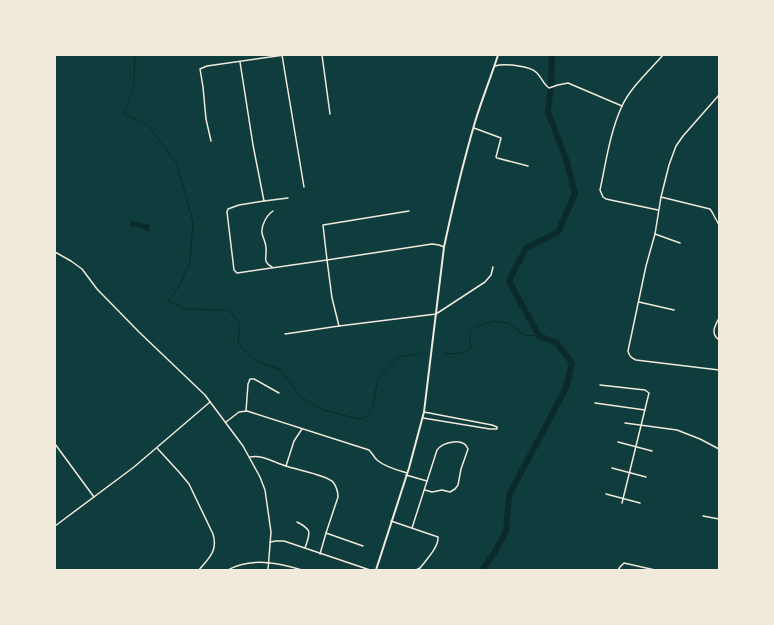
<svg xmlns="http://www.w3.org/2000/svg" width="774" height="625" font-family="'Varela Round',sans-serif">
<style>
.water{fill:#0a2a2b}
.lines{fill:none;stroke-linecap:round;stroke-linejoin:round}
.stream{stroke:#0a2a2b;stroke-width:1}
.river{stroke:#0a2a2b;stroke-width:6}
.minor{stroke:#f1e9da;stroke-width:1.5}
.secondary{stroke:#f1e9da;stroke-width:2}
</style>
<rect width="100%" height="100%" fill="#0f3d3e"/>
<path class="water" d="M131 221 150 225 149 231 143 230V228L130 226Z"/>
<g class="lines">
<g class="stream">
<path d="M135 55 134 84 124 114 147 124 177 164 193 222 190 262 178 288 168 301 185 309 228 310 240 323 238 344 256 361 281 370 301 397 323 410 359 419 367 416 373 405 378 378 399 357 422 353"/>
<path d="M444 354 463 353 471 348 469 334 477 326 494 321 509 323 524 335 539 336"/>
</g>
<path class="river" d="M482 570 494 553 506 532 509 495 566 388 572 363 557 343 539 336 509 281 526 248 558 232 575 194 567 162 548 112 551 84 552 55"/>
<g class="minor">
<path d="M282 55 304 187"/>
<path d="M322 55 330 114"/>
<path d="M240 62 253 145 264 201 288 198"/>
<path d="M495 66C504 63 531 66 537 73 542 78 543 84 549 88L558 85 568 83 622 106"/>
<path d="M719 95 683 136 676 146 669 165 661 197 655 234 646 266 628 351C629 356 631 358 636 360L719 370"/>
<path d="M474 128 501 138 496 157 497 158 528 166"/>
<path d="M211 141 206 119 203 87 200 69 207 66 284 55"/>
<path d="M661 197 710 209 712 212 719 225"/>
<path d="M264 201 239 205 228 209 227 212 234 270 237 273 327 260 323 225 409 211"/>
<path d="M658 210 606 199 603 197 600 190C606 162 610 132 622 106 631 87 649 71 663 55"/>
<path d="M655 234 680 243"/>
<path d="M444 247 439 245 432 244 327 260 332 298 339 326 436 314 485 282 491 275 493 267"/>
<path d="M55 252 71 261 82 269 97 289 139 332 205 395 243 446 260 477 265 490 271 532 268 570"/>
<path d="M272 267C262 261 267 258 266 248 266 243 263 238 262 233 261 225 267 215 273 211"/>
<path d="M639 302 674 310"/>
<path d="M719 318C715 326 710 333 719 340"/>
<path d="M285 334 339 326"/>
<path d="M600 385 645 390 649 393 622 503"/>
<path d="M595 403 645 410"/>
<path d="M246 411 248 384 250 379H254L279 393"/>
<path d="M423 418 490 429H497V427L492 425 424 412"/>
<path d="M226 422 239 412 247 411 369 450C372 453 374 457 377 460 385 467 397 470 407 473"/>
<path d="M625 423 677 430 700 439 719 449"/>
<path d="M618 442 652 451"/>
<path d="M55 444 94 497"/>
<path d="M157 448 179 472 189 484 213 534C218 551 209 558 199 570"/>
<path d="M250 457C262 454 275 463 286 466L294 441 302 429"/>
<path d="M286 466C297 470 327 475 333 482 336 486 338 492 338 497L326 533"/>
<path d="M612 468 646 477"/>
<path d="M406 475 427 481"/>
<path d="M606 494 640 503"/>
<path d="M703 516 719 519"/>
<path d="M391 521 438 537C439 547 426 560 420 568L416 570"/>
<path d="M297 522C313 530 310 533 305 548"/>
<path d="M55 526 134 467 210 402"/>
<path d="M412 528 437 450C443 442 464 437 468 449L461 469 458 485 455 489 450 492 442 490 432 492 425 490"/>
<path d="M270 542 276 541H284L370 570"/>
<path d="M320 554 326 533 363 546"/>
<path d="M228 570C250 557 279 563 302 570"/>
<path d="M618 570 620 567 624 563 655 570"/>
</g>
<path class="secondary" d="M376 570 409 468 424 412 444 247C453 205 463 163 475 122 482 99 491 77 498 55"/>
</g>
<rect width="774" height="625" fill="none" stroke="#f1e9da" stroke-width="112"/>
</svg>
